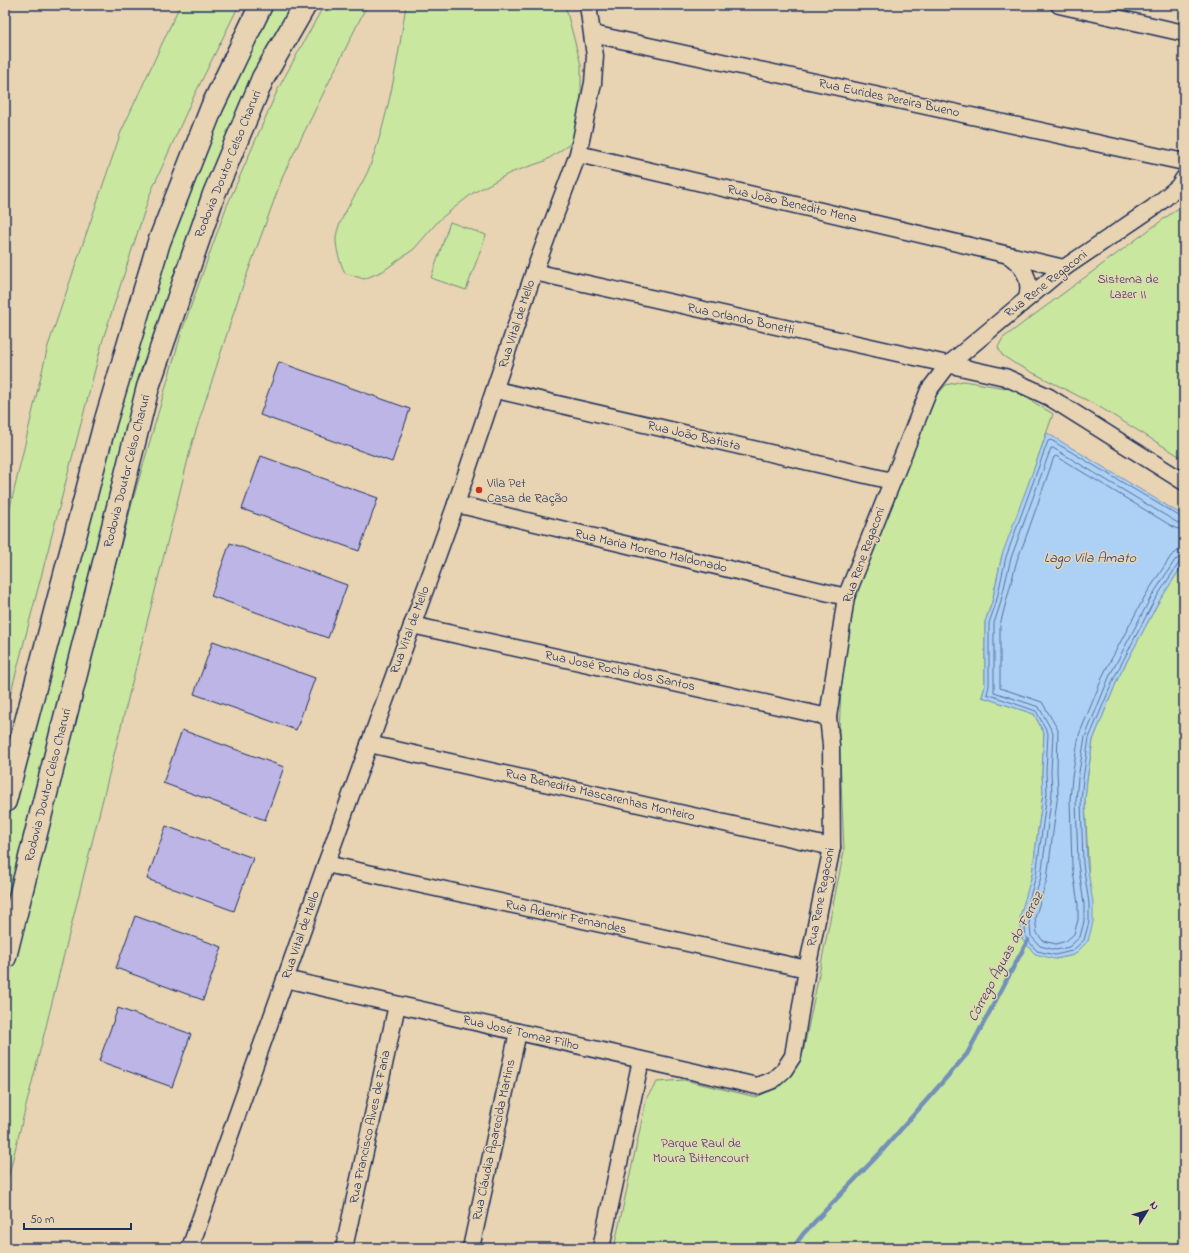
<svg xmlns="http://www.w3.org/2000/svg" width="1189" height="1253" font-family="'Indie Flower',sans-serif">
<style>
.green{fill:#c9e79f;stroke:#728b7e}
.water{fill:#add1f5;stroke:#7390b9}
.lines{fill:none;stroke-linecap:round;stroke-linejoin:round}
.shore{stroke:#55709a;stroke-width:1}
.stream{stroke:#7390b9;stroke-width:4.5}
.building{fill:#bcb5e6;stroke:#1b2f5e}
.minor-casing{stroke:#1b2f5e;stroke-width:19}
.highway-casing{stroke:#1b2f5e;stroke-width:25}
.minor{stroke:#e8d3b2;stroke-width:16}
.highway{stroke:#e8d3b2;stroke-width:22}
.poi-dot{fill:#c8321e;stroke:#e8d3b2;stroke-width:1.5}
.labels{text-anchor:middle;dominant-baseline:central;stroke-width:3;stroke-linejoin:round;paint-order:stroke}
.street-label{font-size:13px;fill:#1b2f5e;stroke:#e8d3b2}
.park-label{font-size:13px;fill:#2c4164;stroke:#e8d3b2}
.poi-label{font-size:13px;fill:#1b2f5e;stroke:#e8d3b2;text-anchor:start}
.water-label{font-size:14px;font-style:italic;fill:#2a3f6d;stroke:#e8d3b2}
</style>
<rect width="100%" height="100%" fill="#e8d3b2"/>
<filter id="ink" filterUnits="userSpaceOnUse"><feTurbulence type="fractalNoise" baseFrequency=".025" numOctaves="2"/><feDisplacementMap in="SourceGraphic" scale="8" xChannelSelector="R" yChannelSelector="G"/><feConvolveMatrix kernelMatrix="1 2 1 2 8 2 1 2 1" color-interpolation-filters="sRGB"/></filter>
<g filter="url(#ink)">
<g class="green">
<path d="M180 5H239L191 102 150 194 103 339 5 715V529L48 346 121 132Z"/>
<path d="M273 5H295L221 153 5 912V834L62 615 125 389 178 213 252 40Z"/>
<path d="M324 5H367L284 173 238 299 192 443 5 1190V994L60 775 134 496 182 331 226 208 278 89Z"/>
<path d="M406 5H565L581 65V105L578 125 570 144 545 161 510 173 473 193 440 219 414 249 383 271 364 279 345 273C340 262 336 251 336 238 337 219 363 186 370 166 389 115 398 59 406 5Z"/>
<path d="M1184 204V459L1098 406 1014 363 1002 355 998 347 1003 338Z"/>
<path d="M450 222 486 235 466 290 431 278Z"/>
<path d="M963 381 1012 389 1053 414 1011 536 1002 555 992 602 985 622V686L982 697 1034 714 1044 733 1042 772 1043 793 1032 875 1027 895 1055 959 1074 955 1088 941 1089 883 1085 800 1087 779 1093 740 1118 678 1158 603 1184 563V1248H614L647 1097 657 1082 684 1080 756 1097 777 1088 803 1053 844 851 839 733 842 667 855 594 936 396 946 385Z"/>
</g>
<path class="water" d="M1047 433 1184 516V563L1158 603 1118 678 1093 740 1087 779 1085 800 1087 864 1093 903V922L1088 941 1074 955 1055 959 1035 954 1022 939 1020 916 1032 875 1043 793 1042 772 1044 733 1034 714 982 697 985 686V622L992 602 1002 555Z"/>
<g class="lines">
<g class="shore">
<path d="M1184 519 1051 440 1048 441 1006 557 996 603 989 623V686L987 694 1036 711 1048 733 1046 772 1047 793 1036 876 1024 917 1026 938 1037 951 1055 955 1072 951 1084 940 1089 922V903L1083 864 1081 800 1083 779 1089 738 1115 676 1154 601 1179 563 1184 561"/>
<path d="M1184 524 1178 523 1053 448H1051L1011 558 1000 605 994 623V692L1039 707 1053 733 1051 772 1052 793 1041 877 1029 917 1031 936 1040 946 1056 950 1069 947 1080 937 1084 921V904L1078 864 1076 800 1078 778 1085 737 1110 675 1150 599 1175 560 1184 556"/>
<path d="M1184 530 1175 528 1056 456 1054 457 1025 540 1017 560 1000 625V688L1042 702 1058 730 1057 771 1058 793 1047 879 1035 918 1037 933 1043 941 1056 944 1066 941 1074 934 1078 920V904L1072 865 1070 800 1072 777 1079 735 1105 671 1145 596 1171 556 1178 551 1184 550"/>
</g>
<path class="stream" d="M793 1248 803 1234 881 1152 967 1054 1028 940"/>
</g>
<g class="building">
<path d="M279 362 410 409 392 462 260 415Z"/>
<path d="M261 456 378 498 359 551 242 509Z"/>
<path d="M230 543 347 585 328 638 211 596Z"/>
<path d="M213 641 315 678 296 730 194 694Z"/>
<path d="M182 730 284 767 265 820 163 783Z"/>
<path d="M166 826 253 858 234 911 147 879Z"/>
<path d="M135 916 222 947 203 1000 116 968Z"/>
<path d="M118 1008 191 1034 172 1087 99 1061Z"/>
</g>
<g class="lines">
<defs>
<g id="minor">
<path d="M1059 5 1184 33"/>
<path d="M593 34 1184 162"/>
<path d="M578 154 1064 268"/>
<path d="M1008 255C1023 265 1032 280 1027 298"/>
<path d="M534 272 1005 377 1049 397 1184 482"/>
<path d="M496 390 892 481"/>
<path d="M456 504 846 597"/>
<path d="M412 625 828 717"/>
<path d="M369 744 832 847"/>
<path d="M326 864 807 969"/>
<path d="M285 979 757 1086 773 1080 784 1070 793 1056 807 969 832 847 831 745 828 717 846 597 929 390 948 365 1064 268 1154 207 1178 187 1184 178"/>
<path d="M190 1248 326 864 456 504 534 272 578 154 593 83 595 56 588 5"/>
<path d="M344 1248 397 1005"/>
<path d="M471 1248 518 1032"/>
<path d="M601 1248 641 1060"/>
</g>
<g id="highway">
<path d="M5 801 105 423 159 242 212 107 261 5"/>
<path d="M5 957 148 387 214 194 263 78 305 5"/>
</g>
</defs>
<use href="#minor" class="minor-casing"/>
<use href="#highway" class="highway-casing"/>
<use href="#minor" class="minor"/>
<use href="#highway" class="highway"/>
</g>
</g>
<circle class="poi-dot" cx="479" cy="490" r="4"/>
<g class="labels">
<g class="street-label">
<text transform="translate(889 98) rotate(12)">Rua Eurides Pereira Bueno</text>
<text transform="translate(228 164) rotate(-68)">Rodovia Doutor Celso Charuri</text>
<text transform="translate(792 204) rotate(13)">Rua João Benedito Mena</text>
<text transform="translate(1046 284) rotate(-38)">Rua Rene Regaconi</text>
<text transform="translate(741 319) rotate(12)">Rua Orlando Bonetti</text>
<text transform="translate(517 324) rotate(-72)">Rua Vital de Mello</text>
<text transform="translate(694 436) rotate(13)">Rua João Batista</text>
<text transform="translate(127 471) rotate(-76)">Rodovia Doutor Celso Charuri</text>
<text transform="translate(651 551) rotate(13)">Rua Maria Moreno Maldonado</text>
<text transform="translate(864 555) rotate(-70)">Rua Rene Regaconi</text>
<text transform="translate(410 630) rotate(-70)">Rua Vital de Mello</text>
<text transform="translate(620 671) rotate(12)">Rua José Rocha dos Santos</text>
<text transform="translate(48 785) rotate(-76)">Rodovia Doutor Celso Charuri</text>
<text transform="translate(600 795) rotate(13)">Rua Benedita Mascarenhas Monteiro</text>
<text transform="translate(821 897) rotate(-79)">Rua Rene Regaconi</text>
<text transform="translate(566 917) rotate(12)">Rua Ademir Fernandes</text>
<text transform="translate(301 935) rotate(-71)">Rua Vital de Mello</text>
<text transform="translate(521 1033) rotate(13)">Rua José Tomaz Filho</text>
<text transform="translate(370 1127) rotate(-78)">Rua Francisco Alves de Faria</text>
<text transform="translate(494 1140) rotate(-78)">Rua Cláudia Aparecida Martins</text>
</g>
<g class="park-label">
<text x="1128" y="279">Sistema de<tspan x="1128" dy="15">Lazer II</tspan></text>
<text x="701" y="1143">Parque Raul de<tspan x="701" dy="15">Moura Bittencourt</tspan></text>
</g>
<g class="poi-label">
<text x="487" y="483">Vila Pet<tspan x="487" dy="15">Casa de Ração</tspan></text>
</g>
<g class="water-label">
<text x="1090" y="558">Lago Vila Amato</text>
<text transform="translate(1006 957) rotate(-62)">Córrego Águas do Ferraz</text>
</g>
</g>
<rect width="1189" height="1253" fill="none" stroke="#e8d3b2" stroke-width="20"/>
<rect x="10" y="10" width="1169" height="1233" fill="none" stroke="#1b2f5e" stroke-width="1.5" filter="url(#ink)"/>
<g transform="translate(1147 1211) rotate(53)" stroke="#e8d3b2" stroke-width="3" paint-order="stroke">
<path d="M0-3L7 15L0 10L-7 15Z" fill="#1b2f5e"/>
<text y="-6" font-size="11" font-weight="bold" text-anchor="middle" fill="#1b2f5e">N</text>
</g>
<path d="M24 1223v6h107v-6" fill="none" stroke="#1b2f5e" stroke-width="2"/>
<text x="30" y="1223" font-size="12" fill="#1b2f5e" stroke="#e8d3b2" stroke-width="3" paint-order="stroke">50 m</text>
</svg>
